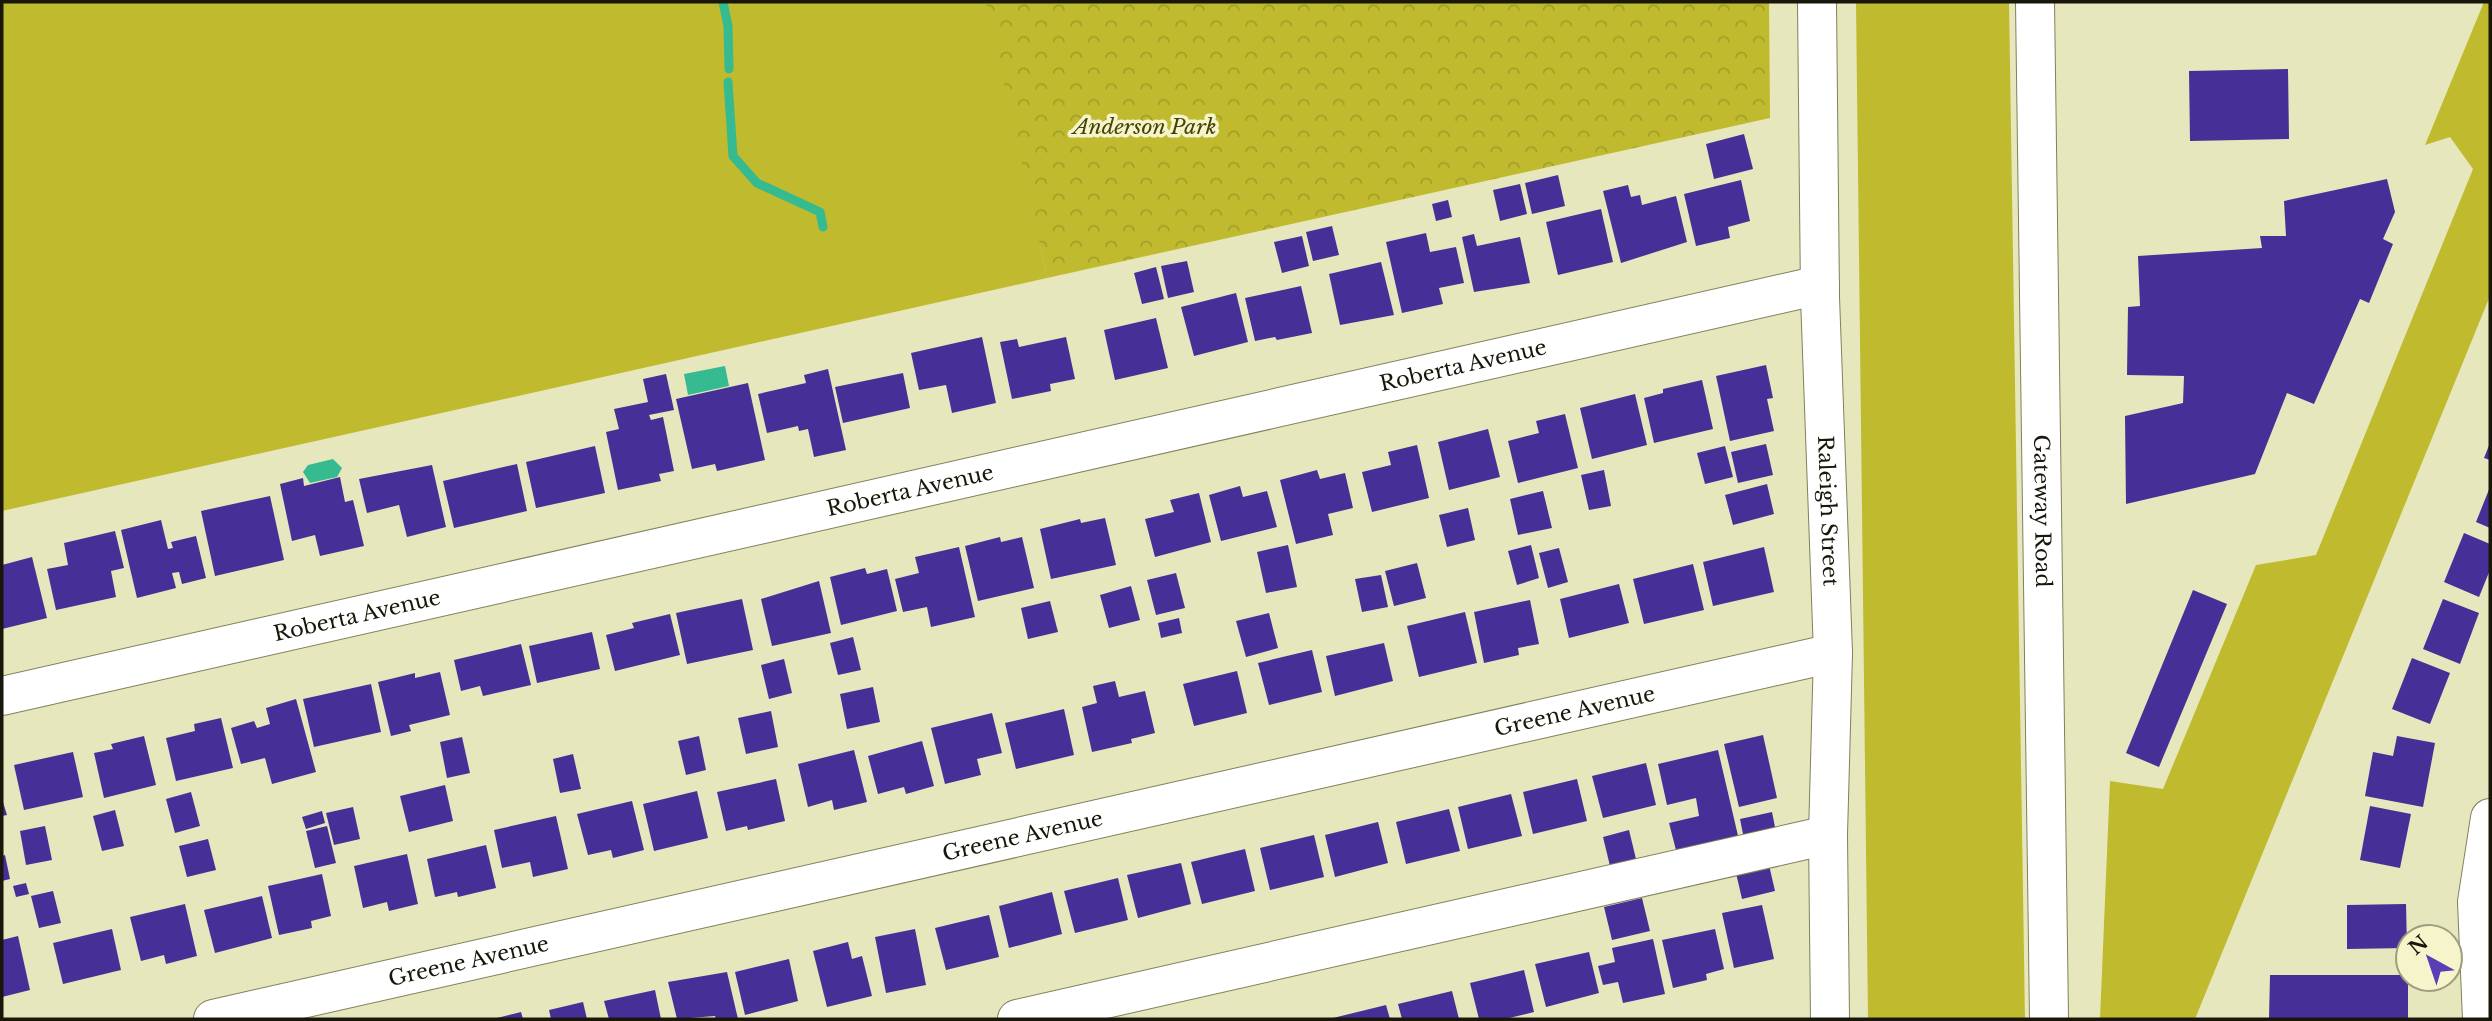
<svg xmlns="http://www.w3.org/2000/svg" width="2492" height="1021" font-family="'Libre Baskerville',serif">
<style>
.grass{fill:#c0ba2f}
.park{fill:url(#park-crowns)}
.water{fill:#36ba8f}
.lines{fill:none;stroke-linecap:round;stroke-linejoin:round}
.stream{stroke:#36ba8f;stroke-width:9}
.building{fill:#462f97}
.minor-casing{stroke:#81805b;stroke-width:40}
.major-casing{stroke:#81805b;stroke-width:40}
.minor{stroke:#fff;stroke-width:38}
.major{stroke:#fff;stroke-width:38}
.labels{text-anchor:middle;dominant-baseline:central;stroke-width:7;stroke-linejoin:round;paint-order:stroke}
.park-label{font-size:21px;font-style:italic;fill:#464305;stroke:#f5f4cb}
.street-label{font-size:21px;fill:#181709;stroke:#f5f4cb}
</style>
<defs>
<pattern id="park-crowns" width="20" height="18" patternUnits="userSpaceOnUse" patternTransform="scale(1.75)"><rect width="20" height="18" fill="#c0ba2f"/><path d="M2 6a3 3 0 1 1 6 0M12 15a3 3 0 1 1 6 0" fill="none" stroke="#a49f28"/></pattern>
</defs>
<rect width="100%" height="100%" fill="#e7e7be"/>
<g class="grass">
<path d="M2 2H989L1047 278 2 511Z"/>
<path d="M1856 2H2009L2025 1019H1868Z"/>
<path d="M2484 2H2490V296L2195 1019H2100L2110 781 2163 789 2256 565 2316 555 2473 169 2450 137 2425 145Z"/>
</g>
<path class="park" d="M986 2H1769L1770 118 1047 278Z"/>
<g class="water">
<path d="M725 366 729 386 688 395 684 374Z"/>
<path d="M333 459 342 468 337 477 310 483 303 472 308 465Z"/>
</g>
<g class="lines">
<g class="stream">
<path d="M723 2 728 26 729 69"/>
<path d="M728 82 733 156 757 183 820 212 823 227"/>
</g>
</g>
<g class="building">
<path d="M2288 69 2289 139 2190 141 2189 71Z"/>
<path d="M1744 134 1753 169 1714 179 1706 144Z"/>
<path d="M1558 175 1565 206 1532 214 1525 183Z"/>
<path d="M2387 179 2395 212 2383 239 2393 244 2369 303 2360 299 2314 404 2287 393 2255 474 2126 504 2125 416 2183 403 2184 376 2127 375 2128 307 2140 306 2138 256 2262 248 2260 236H2286L2284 201Z"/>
<path d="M1741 180 1750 221 1728 227 1730 238 1696 246 1684 194Z"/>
<path d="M1520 184 1527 214 1500 221 1493 190Z"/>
<path d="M1628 185 1631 197 1640 195 1642 205 1676 196 1687 242 1621 263 1603 191Z"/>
<path d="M1448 200 1452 217 1436 221 1432 204Z"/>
<path d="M1601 209 1613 262 1558 275 1546 222Z"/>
<path d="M1332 226 1339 255 1313 261 1306 232Z"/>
<path d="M1426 233 1430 252 1456 247 1464 283 1439 288 1443 304 1402 313 1386 242Z"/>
<path d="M1474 234 1477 246 1520 237 1530 283 1474 292 1462 237Z"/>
<path d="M1302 236 1309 266 1282 273 1274 242Z"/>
<path d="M1187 261 1194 292 1168 298 1161 266Z"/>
<path d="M1381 262 1394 315 1340 325 1329 274Z"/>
<path d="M1156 267 1164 299 1142 304 1134 273Z"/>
<path d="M1301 286 1312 333 1277 340 1275 337 1255 341 1245 298Z"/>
<path d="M1236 293 1248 342 1194 356 1181 307Z"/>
<path d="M1156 318 1168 368 1115 380 1104 330Z"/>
<path d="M982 337 996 403 952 413 946 385 919 390 911 353Z"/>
<path d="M1066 337 1075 379 1050 384 1051 391 1012 399 1000 342 1017 339 1019 347Z"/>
<path d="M1766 365 1773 398 1767 399 1774 431 1730 441 1716 376Z"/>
<path d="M828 369 846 450 814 457 808 429 799 431 798 426 767 433 758 394 806 383 804 375Z"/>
<path d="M903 373 910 408 843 423 835 387Z"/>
<path d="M666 374 674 410 649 415 651 420 663 417 674 471 659 474 661 481 618 490 606 432 619 429 614 409 648 402 643 379Z"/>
<path d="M1702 380 1713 429 1654 443 1644 398 1663 393V389Z"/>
<path d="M748 383 765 460 717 471 715 464 692 469 676 399Z"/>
<path d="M1635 394 1647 445 1592 459 1580 408Z"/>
<path d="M1565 414 1578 468 1518 483 1508 441 1539 433 1536 421Z"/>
<path d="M1488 429 1500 477 1449 490 1438 442Z"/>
<path d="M2490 443V460L2484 458Z"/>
<path d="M1766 444 1773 475 1738 483 1731 452Z"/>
<path d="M1417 445 1429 498 1372 512 1362 472 1391 465 1388 452Z"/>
<path d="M595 446 605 493 536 508 526 462Z"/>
<path d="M1725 446 1733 477 1705 484 1697 453Z"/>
<path d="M517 464 527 511 454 528 443 481Z"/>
<path d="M432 465 446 527 407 537 399 505 367 513 359 479Z"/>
<path d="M1317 470 1320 479 1345 473 1353 508 1328 514 1333 535 1296 544 1280 480Z"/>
<path d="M1604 470 1611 506 1589 510 1581 475Z"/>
<path d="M340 477 345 502 353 500 364 546 320 556 315 535 292 541 280 484 303 478 304 486Z"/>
<path d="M1767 484 1774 514 1733 525 1725 495Z"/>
<path d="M1240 486 1243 497 1267 491 1277 527 1221 541 1209 495Z"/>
<path d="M2490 487V528L2476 522Z"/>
<path d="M1543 491 1552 528 1518 535 1510 499Z"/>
<path d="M1199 493 1211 542 1155 557 1145 519 1174 512 1170 500Z"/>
<path d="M270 496 284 560 215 576 201 511Z"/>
<path d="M1468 508 1475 540 1447 547 1439 515Z"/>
<path d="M1105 518 1116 565 1051 579 1040 529 1080 519 1081 523Z"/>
<path d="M161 520 168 549 173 548 171 542 196 536 206 578 182 584 179 572 172 573 176 588 137 598 121 530Z"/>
<path d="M115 531 124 568 111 571 116 597 56 610 47 569 68 565 64 543Z"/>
<path d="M2464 533 2490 544V570L2479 597 2444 582Z"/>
<path d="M1000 537 1001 542 1022 537 1034 588 978 601 965 546Z"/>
<path d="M1288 545 1297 587 1266 593 1257 552Z"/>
<path d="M1531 545 1539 578 1517 585 1508 551Z"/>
<path d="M959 547 975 617 931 627 927 607 903 612 895 579 919 573 915 557Z"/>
<path d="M1764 547 1774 592 1713 606 1703 562Z"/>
<path d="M1559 548 1568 582 1548 588 1539 553Z"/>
<path d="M32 557 47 618 2 629V565Z"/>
<path d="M1417 563 1426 598 1394 606 1385 571Z"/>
<path d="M1693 564 1704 610 1644 624 1633 579Z"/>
<path d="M865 568 867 574 887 569 897 611 841 625 830 577Z"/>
<path d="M1176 573 1185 608 1156 615 1147 580Z"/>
<path d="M1381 575 1388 607 1362 612 1355 579Z"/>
<path d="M819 581 831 633 772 646 761 599Z"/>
<path d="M1619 584 1629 623 1569 638 1560 599Z"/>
<path d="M1131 586 1140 620 1109 628 1100 595Z"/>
<path d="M2193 590 2227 604 2159 767 2126 753Z"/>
<path d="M742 599 753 650 687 664 676 613Z"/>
<path d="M2443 599 2479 613 2460 664 2423 649Z"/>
<path d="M1530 600 1539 644 1518 648 1519 655 1484 663 1474 612Z"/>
<path d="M1050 601 1058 632 1028 639 1021 608Z"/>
<path d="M1465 612 1477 663 1419 677 1407 626Z"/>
<path d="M1269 613 1278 648 1246 657 1236 621Z"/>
<path d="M670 614 680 655 615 671 606 635 634 628 632 623Z"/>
<path d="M1179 618 1182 633 1161 638 1158 623Z"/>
<path d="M592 632 600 669 537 683 529 646Z"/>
<path d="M853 637 861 670 838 675 830 643Z"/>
<path d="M1384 643 1393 681 1335 696 1326 656Z"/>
<path d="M521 644 531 685 483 696 480 686 461 691 454 660Z"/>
<path d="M1312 650 1322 692 1269 705 1258 663Z"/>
<path d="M2412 658 2450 673 2430 724 2392 709Z"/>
<path d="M784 659 792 693 769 699 761 665Z"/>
<path d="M1237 671 1247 713 1194 726 1183 684Z"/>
<path d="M440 672 450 715 409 725 411 731 391 736 378 682 415 673V678Z"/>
<path d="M1115 681 1119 697 1145 691 1155 733 1131 739 1132 743 1092 752 1082 707 1097 703 1093 686Z"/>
<path d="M371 684 381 732 314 747 303 699Z"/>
<path d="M873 687 880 722 847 729 840 694Z"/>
<path d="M296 699 316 772 272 784 265 758 241 764 231 728 254 721 257 728 270 724 266 708Z"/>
<path d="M1064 709 1074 755 1016 769 1005 723Z"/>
<path d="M771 711 778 747 746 754 738 718Z"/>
<path d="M992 713 1002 753 977 759 981 775 945 784 931 728Z"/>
<path d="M221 718 233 768 176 781 166 738 195 731 194 724Z"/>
<path d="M1763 735 1777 798 1739 807 1724 744Z"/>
<path d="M144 736 156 785 104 798 94 753 113 749 111 744Z"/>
<path d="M699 736 706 770 686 775 678 741Z"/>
<path d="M2397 736 2435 743 2423 807 2365 796 2373 752 2393 756Z"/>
<path d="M462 737 470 773 447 778 440 742Z"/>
<path d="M922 741 934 786 906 794 904 787 878 794 868 756Z"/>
<path d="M854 750 867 802 834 810 832 800 808 807 798 764Z"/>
<path d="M1718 750 1739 840 1677 854 1669 823 1699 816 1696 798 1667 805 1658 764Z"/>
<path d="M73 752 83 797 24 810 14 765Z"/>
<path d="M573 754 581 789 560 793 553 759Z"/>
<path d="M1646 763 1656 805 1603 818 1592 776Z"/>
<path d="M776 779 785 821 748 830 747 826 726 831 717 792Z"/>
<path d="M1577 779 1587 821 1533 834 1523 792Z"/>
<path d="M445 785 453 821 409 832 400 796Z"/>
<path d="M697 791 708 838 654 851 643 804Z"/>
<path d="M191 792 200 826 175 833 166 799Z"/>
<path d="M1511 794 1522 836 1468 849 1458 807Z"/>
<path d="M2 799 7 815 2 816Z"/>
<path d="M632 801 644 850 613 858 611 850 588 855 577 814Z"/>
<path d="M2370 806 2411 814 2400 868 2360 860Z"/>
<path d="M353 807 360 839 334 845 326 813Z"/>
<path d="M1449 809 1460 851 1406 864 1396 822Z"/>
<path d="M115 810 124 846 102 851 93 816Z"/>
<path d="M322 811 325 823 306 829 302 817Z"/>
<path d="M1772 812 1776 832 1744 839 1740 819Z"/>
<path d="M556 816 568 869 533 877 530 862 502 868 494 830Z"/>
<path d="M1378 822 1388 863 1335 877 1325 835Z"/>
<path d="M45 826 52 860 26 865 20 831Z"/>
<path d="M327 826 336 863 315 868 306 831Z"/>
<path d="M1629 830 1636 859 1610 866 1603 837Z"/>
<path d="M1314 835 1324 877 1270 890 1260 848Z"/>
<path d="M208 839 216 870 187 877 179 846Z"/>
<path d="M486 845 496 888 458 897 457 892 435 897 427 859Z"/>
<path d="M1245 849 1255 891 1202 904 1191 862Z"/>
<path d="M407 854 418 904 389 911 387 902 363 908 354 866Z"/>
<path d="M5 855 10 879 2 881V856Z"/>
<path d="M1181 863 1191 904 1138 918 1127 875Z"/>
<path d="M1769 865 1775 891 1742 899 1736 873Z"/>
<path d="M322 874 331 916 311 921 312 928 279 935 268 886Z"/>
<path d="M1118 878 1128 920 1075 933 1064 891Z"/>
<path d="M26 883 29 894 16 897 13 886Z"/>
<path d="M53 891 61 923 39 928 31 896Z"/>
<path d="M1052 892 1062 934 1009 948 999 906Z"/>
<path d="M262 896 272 938 215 953 204 910Z"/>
<path d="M1642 898 1650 931 1612 940 1604 907Z"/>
<path d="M185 904 197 956 166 964 164 955 141 961 130 917Z"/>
<path d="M2406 904 2407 948 2347 949V905Z"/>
<path d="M1762 905 1774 959 1734 968 1722 913Z"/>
<path d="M989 915 999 957 946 970 935 928Z"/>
<path d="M112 929 121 970 63 984 53 943Z"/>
<path d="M915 929 926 985 886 993 875 937Z"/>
<path d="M1715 929 1724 969 1706 974 1707 980 1673 988 1662 940Z"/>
<path d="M18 936 30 990 2 997V940Z"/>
<path d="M1653 939 1665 994 1623 1003 1618 982 1603 985 1598 966 1615 962 1612 948Z"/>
<path d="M848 942 852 959 862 956 872 996 827 1007 813 951Z"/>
<path d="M1589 952 1599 993 1546 1007 1535 964Z"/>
<path d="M789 959 798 1001 745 1015 735 972Z"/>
<path d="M1524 970 1534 1012 1505 1019H1479L1470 983Z"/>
<path d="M727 972 738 1019H716L715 1016 677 1019 668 982Z"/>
<path d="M2270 975H2408V1019H2269Z"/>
<path d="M655 990 661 1019H609L604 1001Z"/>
<path d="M1452 991 1459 1019H1402L1398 1004Z"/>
<path d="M583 1002 587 1019H551L549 1010Z"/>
<path d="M1386 1005 1390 1019H1333V1018Z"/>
<path d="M521 1012 523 1019H497V1018Z"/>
</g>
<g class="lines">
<defs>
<g id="minor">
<path id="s1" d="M1817 2 1820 297 1833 653 1828 835 1830 1019"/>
<path id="s2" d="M2 696 1820 285"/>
<path id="s3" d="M213 1019 1833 653"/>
<path d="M1017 1019 1828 835"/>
<path d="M2482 1019 2477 902 2490 818"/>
</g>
<g id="major">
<path id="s4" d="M2035 2 2049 1019"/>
</g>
</defs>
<use href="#minor" class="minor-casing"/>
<use href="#major" class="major-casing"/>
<use href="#minor" class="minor"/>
<use href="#major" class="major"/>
</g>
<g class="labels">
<g class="park-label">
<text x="1145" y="127">Anderson Park</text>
</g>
<g class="street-label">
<text stroke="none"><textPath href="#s2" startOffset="1498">Roberta Avenue</textPath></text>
<text stroke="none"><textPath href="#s2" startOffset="931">Roberta Avenue</textPath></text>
<text stroke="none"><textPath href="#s1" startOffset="509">Raleigh Street</textPath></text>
<text stroke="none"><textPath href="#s4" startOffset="509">Gateway Road</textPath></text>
<text stroke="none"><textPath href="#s2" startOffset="364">Roberta Avenue</textPath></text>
<text stroke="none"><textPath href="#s3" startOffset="1396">Greene Avenue</textPath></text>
<text stroke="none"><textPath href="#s3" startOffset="830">Greene Avenue</textPath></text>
<text stroke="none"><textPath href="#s3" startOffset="262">Greene Avenue</textPath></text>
</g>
</g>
<rect width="2492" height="1021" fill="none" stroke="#181709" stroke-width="7"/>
<g transform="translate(2429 958) rotate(320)"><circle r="33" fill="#f5f4cb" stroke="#9d9c7d" stroke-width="2"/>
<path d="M0-5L12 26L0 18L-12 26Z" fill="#583fb7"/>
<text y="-10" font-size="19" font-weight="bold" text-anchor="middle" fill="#181709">N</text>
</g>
</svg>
